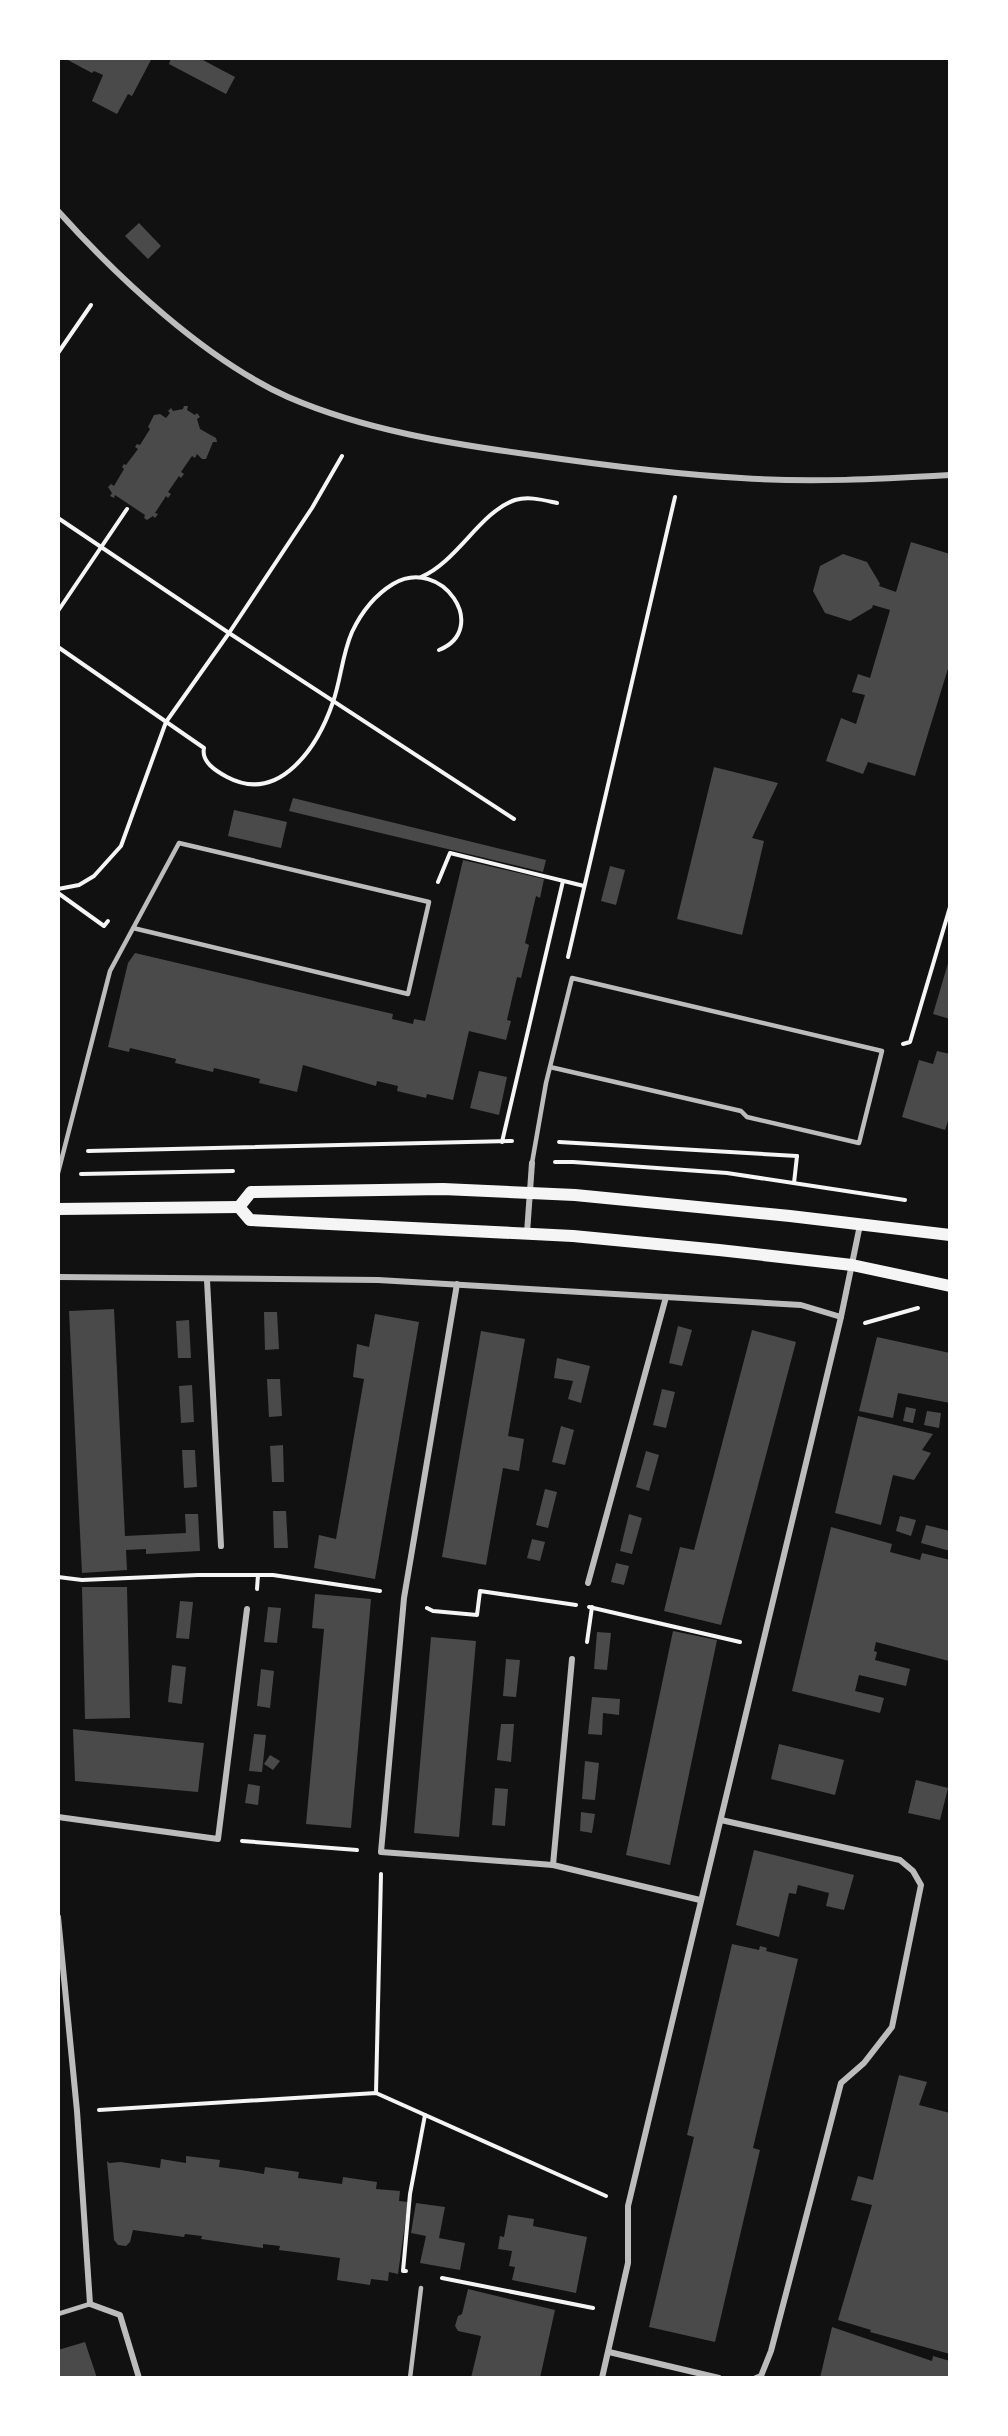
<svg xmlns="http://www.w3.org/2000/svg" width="1008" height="2436" font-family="'Alegreya Sans',sans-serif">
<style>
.building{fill:#4a4a4a}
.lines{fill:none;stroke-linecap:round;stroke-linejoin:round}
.path{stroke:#f5f5f5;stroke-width:4}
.service{stroke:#bcbcbc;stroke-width:4.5}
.minor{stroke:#bcbcbc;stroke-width:6}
.secondary{stroke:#f5f5f5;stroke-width:12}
</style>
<rect width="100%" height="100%" fill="#111"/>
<g class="building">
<path d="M64 58H152L132 96 128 94 117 114 92 101 103 75 94 71 92 73Z"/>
<path d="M171 58H199L235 77 226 94 169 64Z"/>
<path d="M139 223 161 246 148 259 125 236Z"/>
<path d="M184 406H188L187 410 195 415 197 413 200 417 197 419 200 429 216 438 217 442H213L206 459H202L197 454 195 458 192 456 181 472 184 474 181 478 179 476 168 492 171 494 168 498 166 496 155 513 158 514 155 518 153 516 147 520 144 518 145 515 115 495 114 498 110 496 112 493 108 487 111 484 114 486 124 469 122 467 124 464 126 465 138 449 135 447 137 444 140 445 150 429 148 427 154 415 160 414 166 418 170 413 168 411 171 408 173 411 183 409Z"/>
<path d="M911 542 950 554V662L915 776 868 762 863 774 826 761 841 718 856 724 865 695 852 692 858 674 870 678 890 610 873 605 872 608 850 621 825 613 813 591 820 566 843 554 867 562 880 584 879 586 896 592Z"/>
<path d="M714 767 778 783 752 838 764 841 742 935 677 919Z"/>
<path d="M293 798 546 860 543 872 289 811Z"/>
<path d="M234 810 287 822 281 848 228 836Z"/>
<path d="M463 860 544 879 540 898 536 896 525 943 529 945 521 978 517 977 507 1020 511 1021 506 1040 469 1031 453 1100 427 1094 426 1098 397 1091 398 1086 377 1081 376 1086 303 1065 297 1092 259 1083 260 1079 214 1068 213 1072 175 1063 176 1059 130 1048 129 1052 108 1047 128 963 135 953 393 1014 392 1019 413 1024 414 1019 425 1021Z"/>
<path d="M610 866 625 870 616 905 601 901Z"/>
<path d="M949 960 950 961V1019L933 1014Z"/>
<path d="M937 1051 950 1054V1122L948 1121 945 1130 902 1117 919 1060 933 1064Z"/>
<path d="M479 1071 507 1077 499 1115 470 1108Z"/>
<path d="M114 1309 125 1536 186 1533 185 1514H198L200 1551 146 1554V1549L126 1550 127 1570 82 1573 69 1311Z"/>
<path d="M264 1312H277L279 1349 265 1350Z"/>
<path d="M375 1314 419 1322 375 1579 314 1568 319 1535 336 1539 364 1379 353 1377 357 1344 369 1347Z"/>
<path d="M189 1320 191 1358H178L176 1321Z"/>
<path d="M678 1326 692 1330 682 1366 669 1363Z"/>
<path d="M752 1330 796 1342 721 1625 664 1611 680 1547 694 1550Z"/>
<path d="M481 1331 525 1339 508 1436 524 1439 519 1471 503 1468 486 1565 442 1557Z"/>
<path d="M877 1337 950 1353V1403L898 1393 893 1418 859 1411Z"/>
<path d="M557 1358 590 1366 581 1403 568 1399 573 1381 554 1378Z"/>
<path d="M267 1379H280L282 1416 269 1417Z"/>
<path d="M192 1385 194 1422 181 1423 179 1386Z"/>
<path d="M662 1389 675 1392 666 1428 653 1425Z"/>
<path d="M906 1407 916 1409 913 1423 903 1421Z"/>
<path d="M927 1411 941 1413 939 1428 924 1425Z"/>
<path d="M858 1416 933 1434 922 1450 931 1453 914 1480 893 1475 881 1525 835 1513Z"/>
<path d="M561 1426 574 1430 565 1465 552 1462Z"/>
<path d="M283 1445 284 1482H272L270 1446Z"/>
<path d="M182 1450H195L197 1487 184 1488Z"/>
<path d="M646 1451 659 1455 649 1491 636 1487Z"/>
<path d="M545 1489 557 1492 548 1528 536 1525Z"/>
<path d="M273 1511H286L288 1548H274Z"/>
<path d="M629 1514 642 1518 632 1554 620 1551Z"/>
<path d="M900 1516 916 1520 911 1536 896 1531Z"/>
<path d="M926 1525 950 1531V1551L921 1543Z"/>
<path d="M831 1527 892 1544 890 1552 920 1560 922 1553 950 1560 949 1661 876 1642 874 1651 877 1652 875 1660 910 1669 906 1686 859 1675 855 1691 884 1698 880 1713 792 1691Z"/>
<path d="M532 1539 545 1542 540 1561 527 1558Z"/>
<path d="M616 1563 629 1566 624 1585 611 1582Z"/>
<path d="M82 1587H127L130 1718 85 1719Z"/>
<path d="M315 1594 371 1599 351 1828 306 1824 324 1629 312 1628Z"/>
<path d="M180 1601 193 1602 189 1639 176 1638Z"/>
<path d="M268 1607 281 1608 277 1643 264 1642Z"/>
<path d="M673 1631 717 1640 670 1865 626 1855Z"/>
<path d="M597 1632 611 1633 607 1670 594 1669Z"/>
<path d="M431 1637 476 1641 459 1837 414 1833Z"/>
<path d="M506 1659 520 1660 516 1697 503 1696Z"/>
<path d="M172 1665 186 1667 182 1704 168 1702Z"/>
<path d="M261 1669 274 1671 270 1708 257 1706Z"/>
<path d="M592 1697 620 1699 619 1715 603 1713 602 1735 588 1734Z"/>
<path d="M501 1724H514L511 1762 497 1760Z"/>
<path d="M73 1729 204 1743 198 1792 75 1781Z"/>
<path d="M254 1734 266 1735 262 1772 249 1771Z"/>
<path d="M779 1744 844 1760 835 1795 771 1779Z"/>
<path d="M270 1755 280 1761 273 1770 264 1764Z"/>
<path d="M585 1761 599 1763 595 1800 582 1799Z"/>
<path d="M916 1780 948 1788 940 1820 908 1813Z"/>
<path d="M248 1784 260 1786 258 1805 245 1803Z"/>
<path d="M495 1788 508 1789 505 1826 492 1825Z"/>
<path d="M581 1812 595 1814 592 1833 580 1831Z"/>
<path d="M754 1850 854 1875 844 1910 826 1906 829 1893 798 1885 796 1894 789 1893 779 1937 736 1925Z"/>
<path d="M732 1944 759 1950 760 1946 767 1948 766 1951 798 1959 753 2148 760 2150 715 2342 649 2327 694 2137 687 2135Z"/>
<path d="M899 2075 927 2082 919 2105 950 2113V2354L870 2332 871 2330 838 2320 872 2205 851 2200 858 2176 873 2180Z"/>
<path d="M186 2156 220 2160 219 2167 241 2170 264 2174 265 2167 299 2172 298 2178 342 2184 343 2177 377 2182 376 2189 400 2191 399 2201 408 2202 398 2274 389 2272 388 2281 371 2279 370 2285 337 2280 340 2258 279 2250 280 2246 263 2244V2248L201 2239 202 2236 185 2234 184 2237 133 2230 130 2242 126 2246 118 2245 114 2240 107 2161 109 2163 121 2162 160 2168 161 2159 186 2163Z"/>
<path d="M416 2203 445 2207 439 2238 465 2243 460 2270 420 2263 426 2236 411 2233Z"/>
<path d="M508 2215 534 2219 533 2226 587 2237 576 2293 512 2280 515 2267 509 2266 512 2251 498 2249 500 2236 504 2237Z"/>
<path d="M468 2289 555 2310 540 2378H471L481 2336 458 2331 455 2326 458 2316 462 2314Z"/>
<path d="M832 2327 932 2361 933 2356 950 2361V2378H820Z"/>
<path d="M85 2342 97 2378H58V2350Z"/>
</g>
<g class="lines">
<g class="path">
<path d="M58 353 91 305"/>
<path d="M58 518 229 633 514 819"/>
<path d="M421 577C457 562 480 512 515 500 529 496 543 500 557 503"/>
<path d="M58 611 127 509"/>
<path d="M58 647 204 748C201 762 216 771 227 777 280 805 318 746 333 702 341 679 342 655 352 632 361 613 375 595 393 584 442 555 491 629 439 650"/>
<path d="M438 882 450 853 584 886"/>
<path d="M58 889 79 885 94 876 121 846 166 722 229 633 312 508 342 456"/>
<path d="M58 893 104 926 108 921"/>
<path d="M568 957 675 497"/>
<path d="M903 1044 910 1042 950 907"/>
<path d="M502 1142 563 881"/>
<path d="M559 1142 797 1156"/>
<path d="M88 1151 512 1141"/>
<path d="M555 1162H573L727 1173 905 1200"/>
<path d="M81 1174 233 1171"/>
<path d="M794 1183 797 1156"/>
<path d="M865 1323 918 1308"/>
<path d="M58 1577 82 1580 198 1575H273L380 1591"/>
<path d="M257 1589 258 1575"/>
<path d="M589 1607 740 1642"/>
<path d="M427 1608 433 1611 477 1615 480 1591 576 1605"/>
<path d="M587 1642 592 1607"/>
<path d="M242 1841 357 1850"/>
<path d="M376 2093 381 1874"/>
<path d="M99 2110 376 2093 606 2196"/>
<path d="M406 2271H403L410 2194 425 2115"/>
<path d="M442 2278 593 2308"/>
</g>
<g class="service">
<path d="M532 1163 546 1083 572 978 882 1051 859 1143 747 1117 741 1111 550 1067"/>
<path d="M58 1173 110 971 179 843 429 902 408 994 133 928"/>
<path d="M58 2314 90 2304"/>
<path d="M410 2378 421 2288"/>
</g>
<g class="minor">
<path d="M58 211C118 278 206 360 288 397 364 430 451 444 533 455 602 465 671 474 741 478 810 483 880 479 950 475"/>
<path d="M527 1233 532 1163"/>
<path d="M58 1277 378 1280 801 1305 841 1317"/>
<path d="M207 1280 221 1546"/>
<path d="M457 1284 404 1598 381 1852 553 1865 700 1900"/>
<path d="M588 1583 666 1297"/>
<path d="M58 1817 218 1839 247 1609"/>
<path d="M721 1820 900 1860 913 1871 921 1885 892 2027 864 2063 841 2083 771 2351 761 2376 756 2378"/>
<path d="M553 1865 572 1659"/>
<path d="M58 1917 77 2111 90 2304 120 2315 139 2378"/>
<path d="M609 2352 719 2378"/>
<path d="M602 2378 628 2263V2206L841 1317 860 1225"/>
</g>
<g class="secondary">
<path d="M239 1207 250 1220 573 1236 719 1250 852 1265 950 1286"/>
<path d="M239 1207 251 1192 443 1189 575 1195 790 1216 950 1235"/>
<path d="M58 1209 239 1207"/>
</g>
</g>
<rect width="1008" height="2436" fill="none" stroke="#ffffff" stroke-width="120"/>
</svg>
